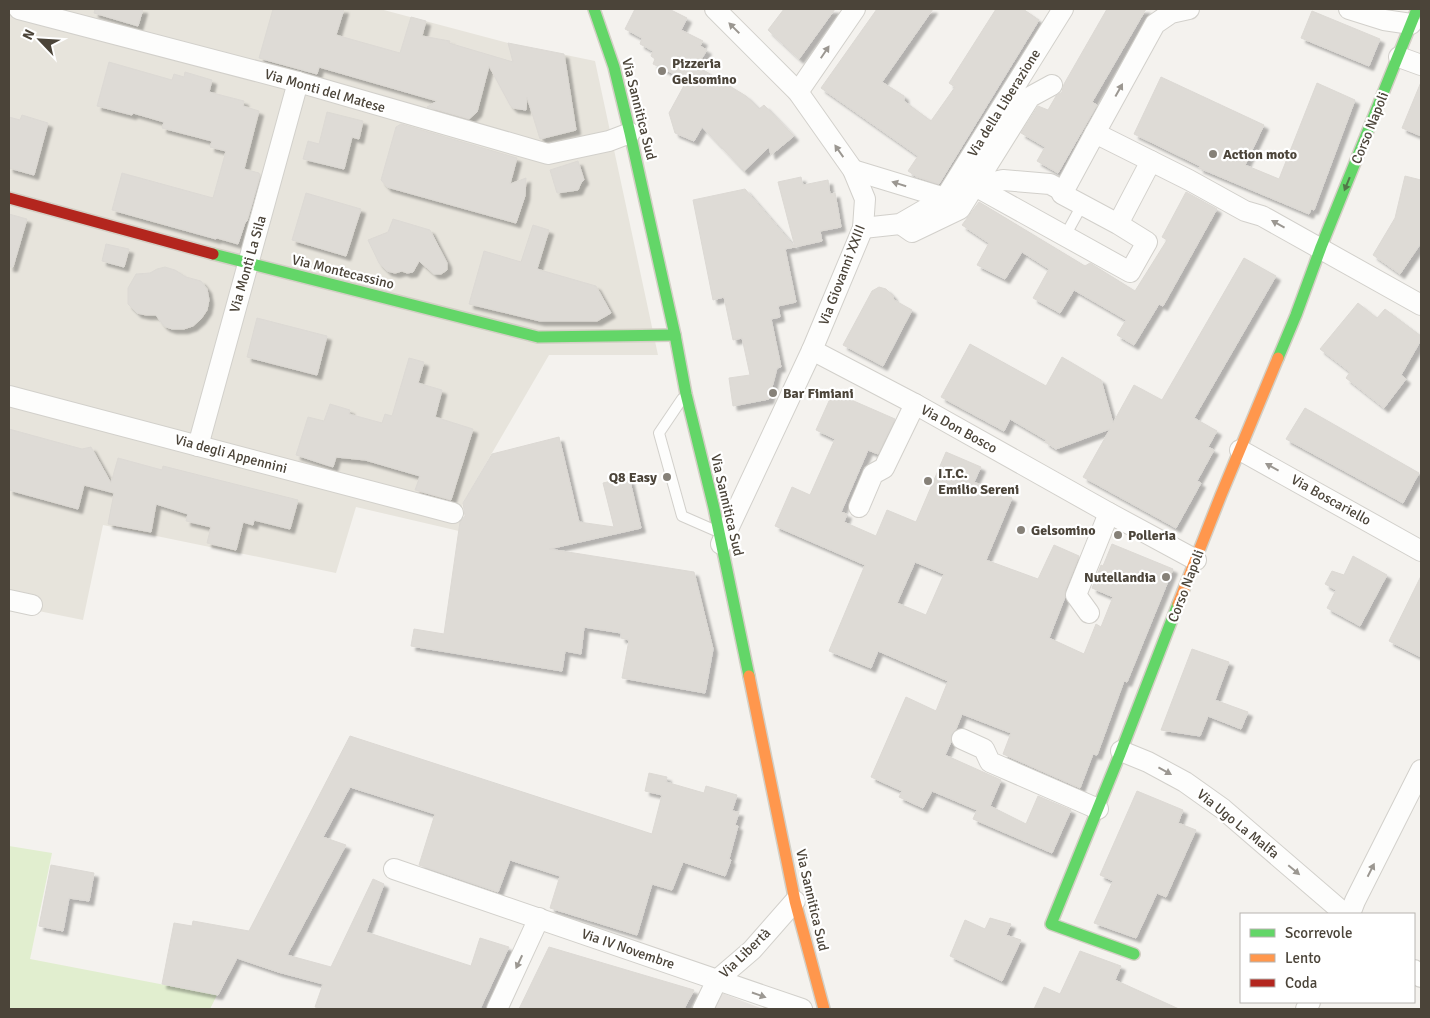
<svg xmlns="http://www.w3.org/2000/svg" width="1430" height="1018" font-family="Signika,sans-serif">
<style>
.residential{fill:#e7e4dc}
.industrial{fill:#e6e2de}
.green{fill:#e1eecf}
.building{fill:#dedbd6;stroke:#dcd9d4;fill-rule:evenodd;filter:url(#shadow)}
.lines{fill:none;stroke-linecap:round;stroke-linejoin:round}
.lane-casing{stroke:#d2d0cb;stroke-width:12}
.street-casing{stroke:#d2d0cb;stroke-width:22}
.fast-casing{stroke:#d3cfc5;stroke-width:14}
.slow-casing{stroke:#d3cfc5;stroke-width:14}
.jam-casing{stroke:#d3cfc5;stroke-width:14}
.lane{stroke:#fdfdfc;stroke-width:10}
.street{stroke:#fdfdfc;stroke-width:20}
.fast{stroke:#63d668;stroke-width:11}
.slow{stroke:#ff974d;stroke-width:11}
.jam{stroke:#b3261e;stroke-width:11}
.oneway{fill:#9b9791}
.oneway2{fill:#537749}
.poi-dot{fill:#868178;stroke:#fff;stroke-width:2}
.labels{text-anchor:middle;dominant-baseline:central;stroke-width:4.5;stroke-linejoin:round;paint-order:stroke}
.poi-label{font-size:14px;font-weight:bold;fill:#4b4439;stroke:#fff;text-anchor:start}
.street-label{font-size:14px;fill:#4b4439;stroke:#fff}
</style>
<defs>
<filter id="shadow"><feDropShadow dx="4.5" dy="4.5" stdDeviation="1" flood-color="#0004"/></filter>
</defs>
<rect width="100%" height="100%" fill="#f4f2ee"/>
<path class="residential" d="M9 9H380L508 43 595 61 658 355H549L463 503 459 531 356 507 336 573 103 525 83 620 9 605Z"/>
<path class="industrial" d="M722 993 763 1009H714Z"/>
<path class="green" d="M9 846 52 853 30 959 217 995 210 1009H9Z"/>
<g class="building">
<path d="M95 9H143L138 26 94 13Z"/>
<path d="M273 9H344L336 35 400 53 411 17 426 21 422 36 450 41 449 43 513 62 508 43 564 54 576 130 540 139 527 97 526 110 513 108 510 105 489 66 477 112 469 119 427 107 437 101 319 67 317 74 259 58Z"/>
<path d="M635 9H669L687 18 681 30 703 41 700 46 707 50 697 66 746 96 759 109 764 105 794 136 771 155 769 147 744 171 702 127 694 141 675 133 669 113 687 80 653 64 655 59 651 56 653 51 640 44 642 38 625 29Z"/>
<path d="M784 9H835L799 59 768 30Z"/>
<path d="M877 9H933L882 82 904 96V101L931 121 955 87 949 83 996 9H1023L1039 20 939 184 917 177 908 171 918 156 821 88Z"/>
<path d="M1107 9H1146L1092 102 1097 105 1058 173 1037 161 1045 147 1021 133 1038 106 1048 110 1056 96 1062 92 1064 84Z"/>
<path d="M1312 11 1380 39 1369 66 1301 38Z"/>
<path d="M109 62 172 80 174 74 184 77 185 72 212 80 209 92 244 101 243 106 259 111 244 169 259 173 260 176 247 221 245 223 238 244 217 238 216 239 112 210 122 173 213 198 226 151 210 147 212 141 162 128 164 122 133 113 132 115 97 106Z"/>
<path d="M1161 77 1264 125 1245 165 1279 179 1317 83 1355 100 1314 210 1311 209 1309 214 1199 168 1200 166 1134 134Z"/>
<path d="M1421 82V136L1402 128Z"/>
<path d="M327 112 363 121 359 139 352 137 344 169 303 159 308 141 319 144Z"/>
<path d="M22 115 48 123 34 175 9 168V117L20 120Z"/>
<path d="M401 124 517 158 510 184 526 178 525 196 516 223 387 187 381 180 396 127Z"/>
<path d="M578 161 584 180 581 183 578 190 557 193 550 170Z"/>
<path d="M1405 176 1421 180V243L1400 274 1373 255 1395 218Z"/>
<path d="M801 177 803 185 828 180 830 194 835 193 841 227 820 231 822 241 795 247 778 182Z"/>
<path d="M745 189 795 247 785 249 796 302 778 306 780 317 771 319 781 367 777 368 769 399 733 406 729 378 750 375 742 338 733 340 724 297 713 300 693 200Z"/>
<path d="M1186 192 1217 209 1163 306 1159 304 1134 345 1117 335 1126 320 1074 290 1060 313 1033 298 1049 269 1022 252 1005 279 977 265 989 243 962 225 979 202 1085 266 1090 263 1135 291 1167 240 1162 237Z"/>
<path d="M306 193 361 209 346 256 292 240Z"/>
<path d="M9 214 27 219 13 267H9Z"/>
<path d="M393 219 430 230 447 263V270L441 274H434L419 261 413 272 407 273 402 271 395 273 387 271 379 263 368 240 388 232Z"/>
<path d="M533 225 549 230 537 269 596 286 611 313 597 321H540L469 304 484 251 521 262Z"/>
<path d="M106 244 129 249 124 267 102 261Z"/>
<path d="M1244 258 1276 276 1194 418 1217 431 1208 447 1214 450 1197 481 1201 483 1176 528 1083 477 1110 429 1056 449 1045 442 1046 440 1010 419 1004 431 941 397 970 344 1046 386 1062 357 1101 380 1113 423 1134 385 1162 400Z"/>
<path d="M165 267 175 270 186 277 201 281 207 289 209 300 207 310 201 319 193 326 184 329H172L166 327 163 325 156 315H146L137 313 128 304V288L136 274 150 273 157 269Z"/>
<path d="M879 287 886 289 892 295 894 300 912 310 883 366 843 345 872 291Z"/>
<path d="M1358 303 1377 318 1385 309 1421 336V340L1401 375 1406 379 1384 408 1346 378 1350 372 1320 349Z"/>
<path d="M257 318 327 336 317 375 247 357Z"/>
<path d="M409 358 424 362 418 383 442 390 435 417 473 429 451 500 415 490 420 476 365 460 336 457 333 467 296 455 308 417 324 421 330 404 350 410 349 414 382 423 385 414 392 416Z"/>
<path d="M833 392 895 419 878 454 868 450 841 512 847 514 844 522 876 536 887 510 916 522 946 452 981 467 974 482 1012 498 986 560 1038 579 1054 545 1079 556 1065 591V597L1049 638 1084 654 1096 624 1101 627 1113 597 1092 588 1101 565 1103 566 1112 544 1173 569 1127 682 1124 681 1097 755 1093 754 1080 788 1003 754 1011 733 962 714 956 729 951 735V742L945 755 1001 780 990 806 1026 824 1038 796 1071 810 1052 853 973 819 977 810 932 791 923 808 899 797 902 791 871 777 906 697 936 711 948 681 878 651 871 668 829 651 865 565 775 526 792 487 810 495 835 439 816 430ZM915 562 944 574 926 615 897 603Z"/>
<path d="M1305 408 1419 473 1403 503 1286 439Z"/>
<path d="M9 429 82 449 91 447 111 483 118 458 162 470 163 466 298 500 290 529 254 520 253 525 243 522 236 550 207 543 211 527 186 521 188 514 156 504 151 532 108 524 114 493 84 485 78 509 9 490Z"/>
<path d="M559 437 579 522 614 527 603 483 629 477 641 528 549 549 694 572 713 649 705 693 622 678 629 640 621 638V633L584 627 581 654 565 651 562 671 411 646 414 629 444 634 460 522 465 516 463 503 492 454Z"/>
<path d="M1353 556 1387 575 1360 626 1327 608 1336 590 1325 584 1332 571 1344 575Z"/>
<path d="M1421 576V657L1389 641Z"/>
<path d="M1192 649 1229 662 1215 700 1248 712 1241 729 1208 716 1200 736 1161 730Z"/>
<path d="M350 736 652 834 662 795 645 791 649 773 667 777 666 782 704 793 706 786 737 795 732 811 739 812 735 825 738 826 729 859 731 860 725 876 683 862 672 890 652 884 637 935 550 908 560 876 510 860 498 892 419 865 435 814 350 787 323 837 346 845 287 955 331 967 373 879 384 884 366 932 471 966 480 938 509 947 480 1009H324L315 1007 323 984 278 972 237 958 218 995 162 984 174 923 192 926 193 921 249 931Z"/>
<path d="M1137 791 1183 810 1178 823 1196 830 1166 897 1157 893 1136 938 1094 923 1113 881 1100 875Z"/>
<path d="M51 865 94 873 89 901 69 898 63 931 39 926Z"/>
<path d="M990 918 1011 924 1006 935 1021 940 1002 981 950 956 965 920 985 929Z"/>
<path d="M549 947 694 990 684 1009H519Z"/>
<path d="M1080 951 1121 966 1115 980 1179 1009H1034L1044 987 1060 994Z"/>
</g>
<g class="lines">
<defs>
<g id="lane">
<path d="M1065 236 1082 205"/>
<path d="M682 399 659 433 682 516 714 530"/>
</g>
<g id="street">
<path d="M19 9 298 82 548 154 609 141 630 133"/>
<path d="M715 9 798 92 853 170 865 199 863 228 812 350 721 544"/>
<path d="M1349 9 1384 20 1411 24"/>
<path d="M1399 57 1421 65"/>
<path d="M798 92 855 9"/>
<path d="M1095 133 1155 24 1171 13 1189 9"/>
<path d="M1151 161 1189 180 1245 211 1262 216 1421 305"/>
<path d="M853 170 945 198"/>
<path d="M975 186 1130 272 1147 242 1118 224 1062 194 1095 133 1151 161 1118 224"/>
<path d="M975 186 1003 180 1050 184 1063 191"/>
<path d="M902 225 912 232 960 209 1030 97 1052 85"/>
<path d="M863 228 900 224 945 198 1063 9"/>
<path d="M812 350 915 404 1109 513 1196 560"/>
<path d="M9 396 453 513"/>
<path d="M198 446 298 82"/>
<path d="M1240 450 1421 551"/>
<path d="M859 507 873 474 884 468 915 404"/>
<path d="M9 600 32 605"/>
<path d="M1089 613 1076 595 1109 513"/>
<path d="M962 739 984 749 990 762 1098 809"/>
<path d="M1121 751 1148 762 1185 782 1223 809 1345 914"/>
<path d="M394 869 802 1009"/>
<path d="M1350 914 1355 901 1421 770"/>
<path d="M1414 970 1421 977"/>
<path d="M497 1009 539 918"/>
<path d="M703 1009 717 980 752 950 795 901"/>
<path d="M1306 1009 1310 1002"/>
</g>
<g id="fast">
<path d="M594 9 614 67 630 133 675 335 686 394 714 508 749 676"/>
<path d="M213 254 538 337 675 335"/>
<path d="M1278 358 1296 315 1321 247 1417 9"/>
<path d="M1134 954 1051 924 1120 754 1178 604"/>
</g>
<g id="slow">
<path d="M1178 604 1221 495 1278 358"/>
<path d="M749 676 795 901 824 1009"/>
</g>
<path id="jam" d="M9 198 213 254"/>
</defs>
<use href="#lane" class="lane-casing"/>
<use href="#street" class="street-casing"/>
<use href="#fast" class="fast-casing"/>
<use href="#slow" class="slow-casing"/>
<use href="#jam" class="jam-casing"/>
<use href="#lane" class="lane"/>
<use href="#street" class="street"/>
<use href="#fast" class="fast"/>
<use href="#slow" class="slow"/>
<use href="#jam" class="jam"/>
</g>
<defs><path id="oneway-solid" d="M-6-.8H1V-3.2L6.5 0L1 3.2V.8H-6Z" transform="scale(1.25)"/></defs>
<g class="oneway">
<use href="#oneway-solid" transform="translate(734 28) rotate(-135)"/>
<use href="#oneway-solid" transform="translate(825 52) rotate(-56)"/>
<use href="#oneway-solid" transform="translate(1119 90) rotate(-61)"/>
<use href="#oneway-solid" transform="translate(839 151) rotate(-125)"/>
<use href="#oneway-solid" transform="translate(899 184) rotate(-163)"/>
<use href="#oneway-solid" transform="translate(1278 224) rotate(-151)"/>
<use href="#oneway-solid" transform="translate(1272 467) rotate(-151)"/>
<use href="#oneway-solid" transform="translate(1165 771) rotate(29)"/>
<use href="#oneway-solid" transform="translate(1294 870) rotate(40)"/>
<use href="#oneway-solid" transform="translate(1371 870) rotate(-63)"/>
<use href="#oneway-solid" transform="translate(519 962) rotate(115)"/>
<use href="#oneway-solid" transform="translate(759 995) rotate(19)"/>
</g>
<use class="oneway2" href="#oneway-solid" transform="translate(1347 184) rotate(112)"/>
<g class="poi-dot">
<circle cx="662" cy="71" r="5"/>
<circle cx="1213" cy="154" r="5"/>
<circle cx="773" cy="393" r="5"/>
<circle cx="667" cy="477" r="5"/>
<circle cx="928" cy="481" r="5"/>
<circle cx="1021" cy="530" r="5"/>
<circle cx="1118" cy="535" r="5"/>
<circle cx="1166" cy="577" r="5"/>
</g>
<g class="labels">
<g class="poi-label">
<text x="672" y="63">Pizzeria<tspan x="672" dy="16">Gelsomino</tspan></text>
<text x="1223" y="154">Action moto</text>
<text x="783" y="393">Bar Fimiani</text>
<text x="938" y="473">I.T.C.<tspan x="938" dy="16">Emilio Sereni</tspan></text>
<text x="657" y="477" text-anchor="end">Q8 Easy</text>
<text x="1031" y="530">Gelsomino</text>
<text x="1128" y="535">Polleria</text>
<text x="1156" y="577" text-anchor="end">Nutellandia</text>
</g>
<g class="street-label">
<text transform="translate(325 91) rotate(16)">Via Monti del Matese</text>
<text transform="translate(1004 103) rotate(-58)">Via della Liberazione</text>
<text transform="translate(639 109) rotate(76)">Via Sannitica Sud</text>
<text transform="translate(1370 128) rotate(-68)">Corso Napoli</text>
<text transform="translate(248 264) rotate(-74)">Via Monti La Sila</text>
<text transform="translate(343 272) rotate(14)">Via Montecassino</text>
<text transform="translate(842 275) rotate(-69)">Via Giovanni XXIII</text>
<text transform="translate(959 429) rotate(29)">Via Don Bosco</text>
<text transform="translate(231 454) rotate(15)">Via degli Appennini</text>
<text transform="translate(1331 500) rotate(29)">Via Boscariello</text>
<text transform="translate(727 505) rotate(77)">Via Sannitica Sud</text>
<text transform="translate(1186 586) rotate(-69)">Corso Napoli</text>
<text transform="translate(1238 824) rotate(39)">Via Ugo La Malfa</text>
<text transform="translate(812 900) rotate(77)">Via Sannitica Sud</text>
<text transform="translate(628 949) rotate(19)">Via IV Novembre</text>
<text transform="translate(745 953) rotate(-44)">Via Libertà</text>
</g>
</g>
<rect width="1430" height="1018" fill="none" stroke="#4b4439" stroke-width="20"/>
<rect x="1240" y="913" width="175" height="90" fill="#ffffff" stroke="#b7b4b0"/>
<rect x="1250" y="929" width="25" height="8" fill="#63d668" stroke="#b7b4b0"/>
<text x="1285" y="938" font-size="15" fill="#4b4439">Scorrevole</text>
<rect x="1250" y="954" width="25" height="8" fill="#ff974d" stroke="#b7b4b0"/>
<text x="1285" y="963" font-size="15" fill="#4b4439">Lento</text>
<rect x="1250" y="979" width="25" height="8" fill="#b3261e" stroke="#b7b4b0"/>
<text x="1285" y="988" font-size="15" fill="#4b4439">Coda</text>
<g transform="translate(40 40) rotate(295)" stroke="#ffffff" stroke-width="4" paint-order="stroke">
<path d="M0-4L9 19L0 12L-9 19Z" fill="#4b4439"/>
<text y="-8" font-size="14" font-weight="bold" text-anchor="middle" fill="#4b4439">N</text>
</g>
</svg>
